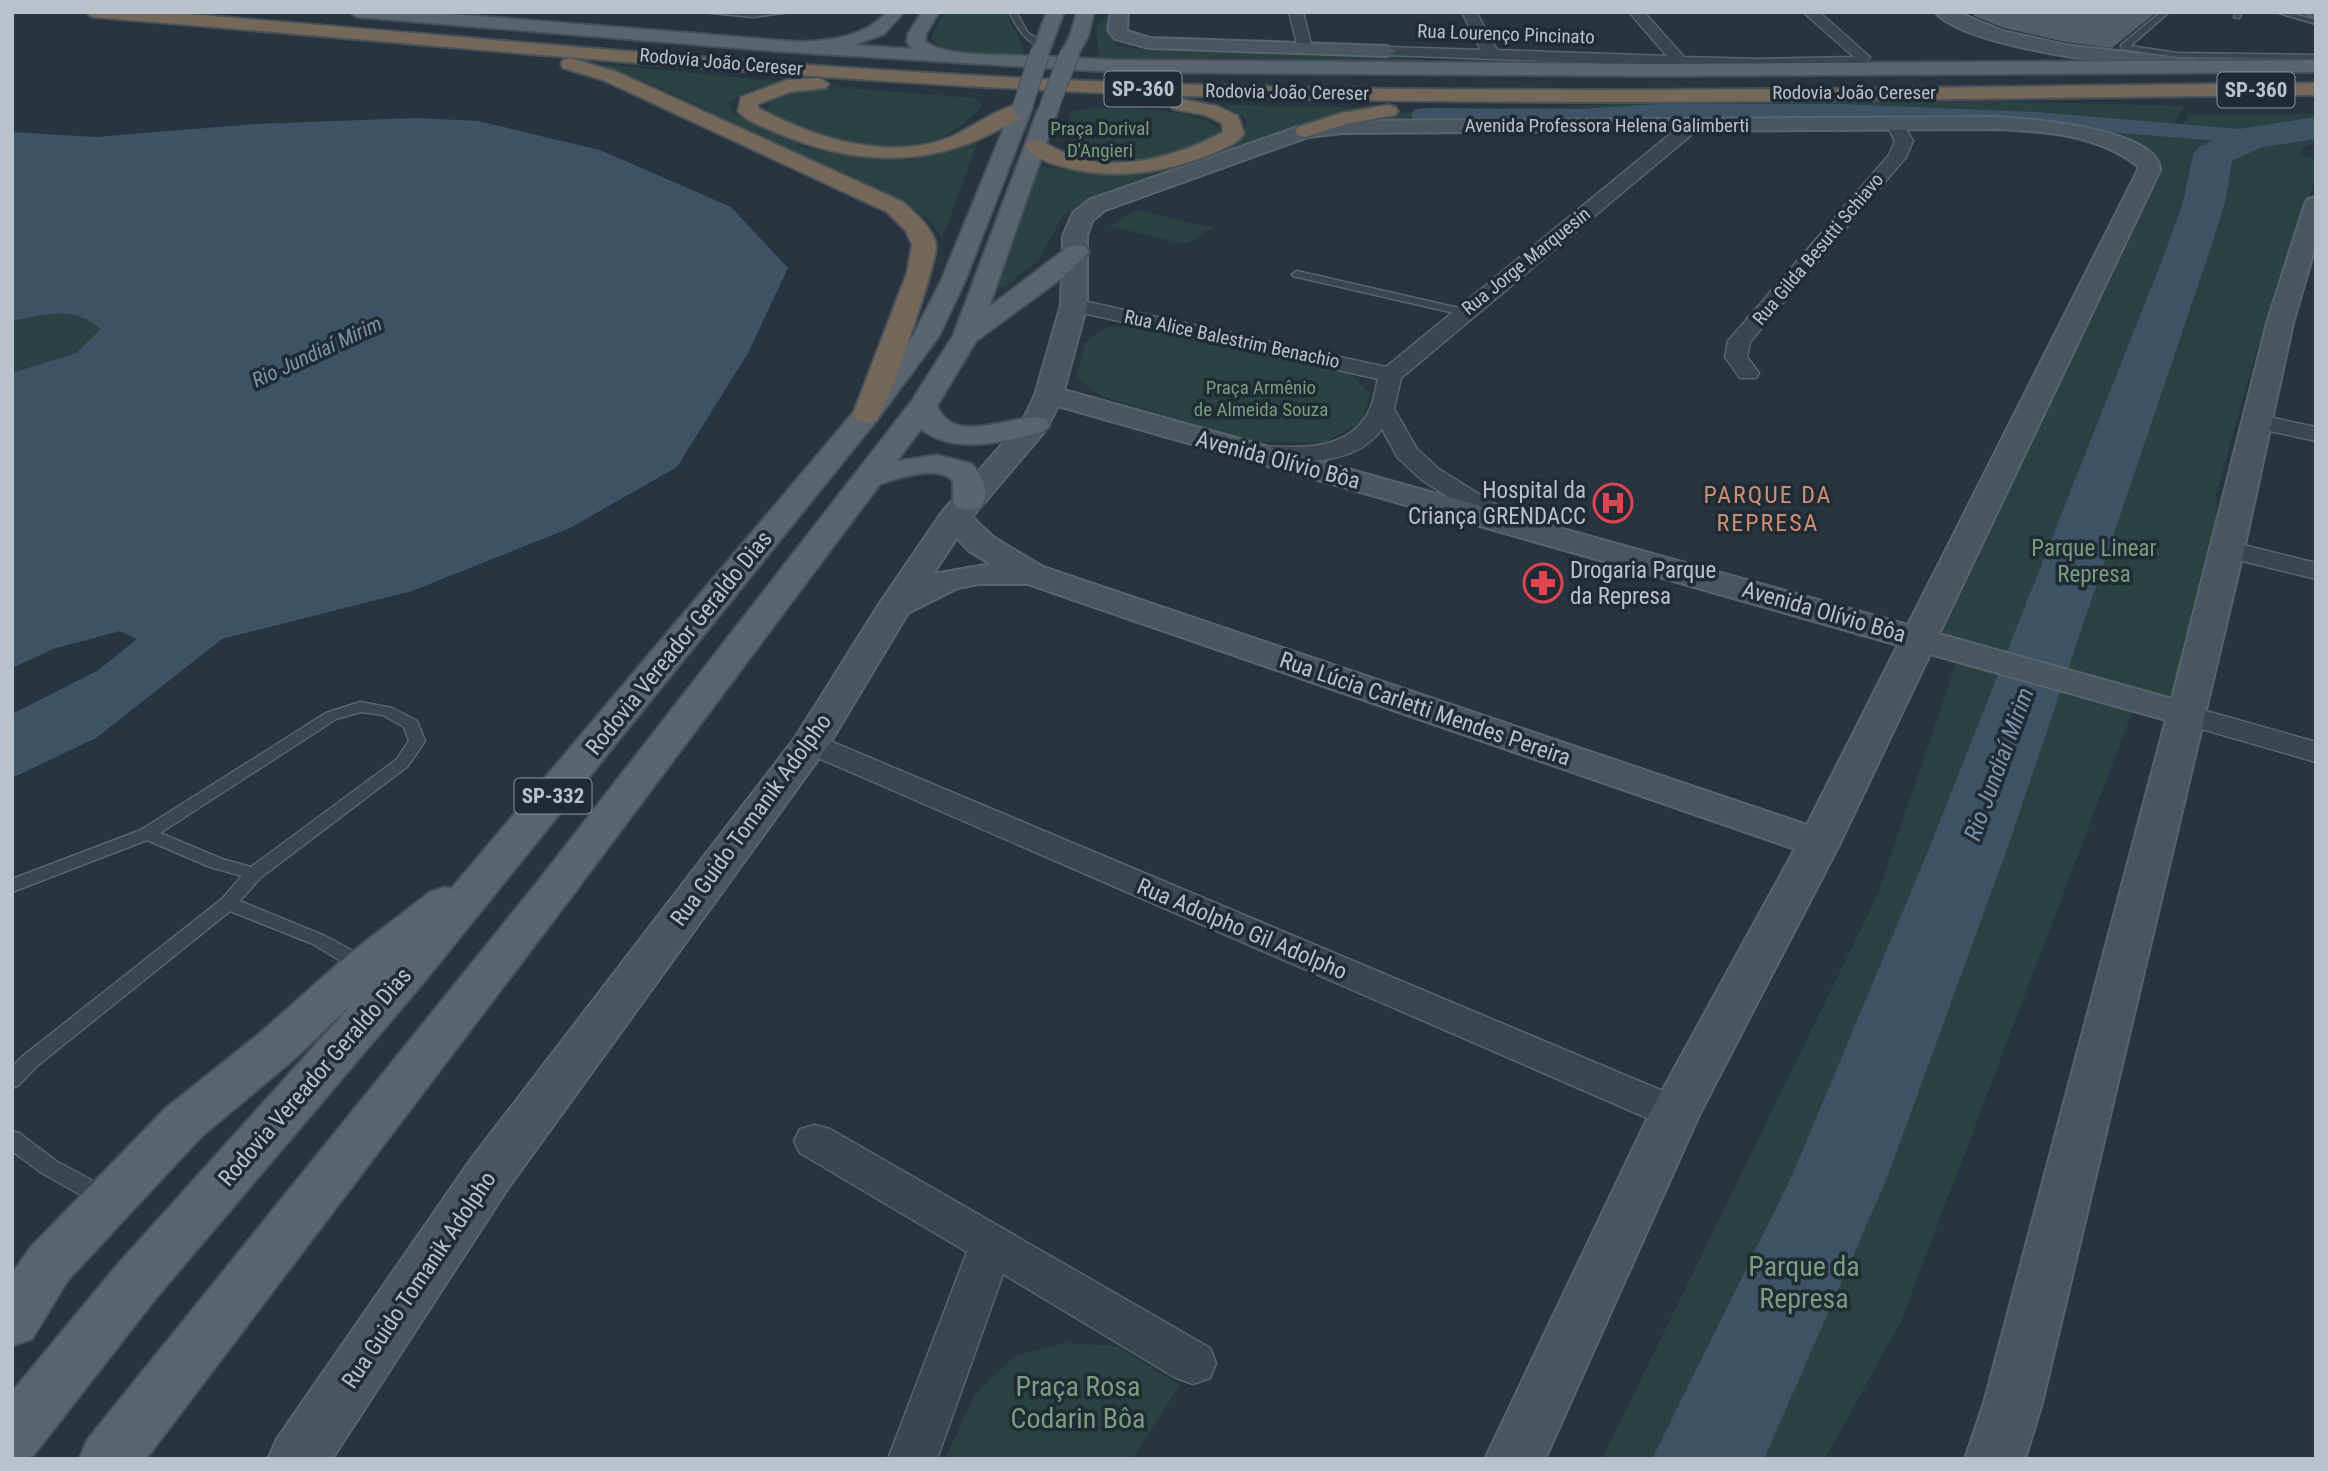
<svg xmlns="http://www.w3.org/2000/svg" width="2328" height="1471" font-family="'Roboto Condensed',sans-serif">
<style>
.green{fill:#2b4242}
.water{fill:#3f5367}
.lines{fill:none;stroke-linecap:round;stroke-linejoin:round}
.canal{fill:#3f5367;fill-rule:evenodd}
.river{fill:#3f5367;fill-rule:evenodd}
.building{fill:#515f6a}
.lane-casing{stroke:#5a646d;stroke-width:3}
.street-casing{stroke:#5a646d;stroke-width:3}
.secondary-casing{stroke:#5a646d;stroke-width:4}
.primary-casing{stroke:#464f59;stroke-width:4}
.highway-casing{stroke:#47515a;stroke-width:4}
.lane{fill:#3c4650;fill-rule:evenodd}
.street{fill:#3c4650;fill-rule:evenodd}
.secondary{fill:#4a5662;fill-rule:evenodd}
.primary{fill:#5a6570;fill-rule:evenodd}
.highway{fill:#756859;fill-rule:evenodd}
.primary-bridge-casing{stroke:#464f59;stroke-width:21;stroke-linecap:butt}
.primary-bridge{stroke:#5a6570;stroke-width:19}
.labels{text-anchor:middle;dominant-baseline:central;stroke-width:7;stroke-linejoin:round;paint-order:stroke}
.far-street-label{font-size:19px;fill:#b9c1ca;stroke:#212b35}
.far-park-label{font-size:19px;fill:#789e7e;stroke:#212b35}
.shield{fill:#212b35;stroke:#8b949d;stroke-width:2}
.shield-label{font-size:21px;font-weight:bold;fill:#b9c1ca}
.far-water-label{font-size:21px;font-style:italic;fill:#7b94aa;stroke:#212b35}
.street-label{font-size:23px;fill:#b9c1ca;stroke:#212b35}
.poi-label{font-size:23px;fill:#b9c1ca;stroke:#212b35;text-anchor:end}
.park-label{font-size:23px;fill:#789e7e;stroke:#212b35}
.neighbourhood-label{font-size:24px;letter-spacing:2px;fill:#cf8f6f;stroke:#212b35}
.water-label{font-size:24px;font-style:italic;fill:#7b94aa;stroke:#212b35}
.near-park-label{font-size:28px;fill:#789e7e;stroke:#212b35}
</style>
<rect width="100%" height="100%" fill="#283440"/>
<g class="green">
<path d="M944 12H1006L1024 48 1019 61 945 51 931 39Z"/>
<path d="M1110 12H1113L1107 32 1117 45 1151 50 1396 56 1492 69 1098 61 1097 25Z"/>
<path d="M600 64 785 82C763 85 746 89 729 103L733 113 809 149 873 159 921 157 957 148 980 136 942 239 932 222 908 205 654 85Z"/>
<path d="M832 87 975 98 983 106C969 118 953 135 934 140 878 156 818 135 768 111L770 101 800 90Z"/>
<path d="M1958 100 2184 106 2174 124 2172 136 2178 137 2188 115 2316 114V142L2303 148 2300 156 2316 159V177L2257 349 2216 495 2219 532 2175 708 2138 697 1901 1321 1825 1459H1602L1877 896 1961 648 1934 641 2149 159 2093 130 2030 120 1793 118 1355 122 1389 113 1628 104Z"/>
<path d="M1224 105 1380 108 1341 115 1101 196 1063 216 1038 261 1005 287 995 288 1040 166C1068 170 1099 176 1127 173 1166 168 1207 155 1243 139L1247 120Z"/>
<path d="M1094 108C1127 110 1201 106 1222 132L1214 140 1140 166 1071 161 1070 112Z"/>
<path d="M1137 210 1213 228 1186 244 1109 226Z"/>
<path d="M54 312 87 318 101 329 76 353 12 373V321Z"/>
<path d="M1142 323 1351 375 1370 393 1362 422 1326 442H1256L1101 396 1076 378 1085 342 1104 328Z"/>
<path d="M1063 1343 1117 1346 1180 1385 1132 1459H945L975 1394 1014 1356Z"/>
</g>
<path class="water" d="M415 118 478 121 600 150 731 207 788 268 748 353 677 467 570 528 412 591 222 639 96 738 12 778V714L97 671 137 639 120 631 53 649 12 668V373L76 353 101 329C75 306 44 314 12 321V132L95 137 257 124Z"/>
<g class="lines">
<path class="canal" d="M1658 104H1840L2036 112 2253 130 2261 132 2264 137 2261 142 2253 144C2116 132 1978 121 1841 118 1701 114 1562 125 1422 122L1414 120 1411 115 1414 110 1422 108 1581 109Z"/>
<path class="river" d="M2316 117V139L2262 147 2232 161 2225 202 2210 250 2007 849 1887 1178 1764 1459H1652L1791 1178 1929 849 2166 250 2183 202 2193 155 2199 147 2239 129Z"/>
</g>
<path class="building" d="M1974 12H2157L2112 48 2065 42 2004 28 1974 16Z"/>
<g class="lines">
<defs>
<g id="lane">
<path d="M702 12H791L753 17Z"/>
<path d="M1009 12H1016L1028 33 1046 44V48C1027 46 1017 27 1009 12Z"/>
<path d="M2161 12H2169L2130 46 2178 53 2316 55V59L2178 57 2121 49V45Z"/>
<path d="M2236 12H2243L2239 18 2234 17Z"/>
<path d="M2275 12H2287L2316 20V24Z"/>
<path d="M1297 271 1463 309 1468 312 1463 315 1293 276 1292 274Z"/>
<path d="M360 702 392 708 417 721 425 741 408 766 260 878 240 901 325 936 371 961 373 966 371 971H357L313 944 230 911 37 1066 19 1085 12 1088V1067L23 1056 222 899 242 876 210 867 147 840 12 892V879L141 830 326 713ZM361 712 383 715 404 727 409 741 396 760 251 867 222 859 160 833 336 719Z"/>
<path d="M12 1131 19 1133 56 1161 113 1192 116 1198 113 1204 105 1207 97 1204 42 1173 12 1151Z"/>
</g>
<g id="street">
<path d="M1289 12H1303L1312 48 1310 51 1305 52 1298 48Z"/>
<path d="M1462 12H1476L1497 50 1667 56 1629 12H1644L1684 57 1757 59 1854 57 1803 12H1819L1870 57 1865 64 1860 66 1757 69 1387 55 1380 51 1387 47 1481 50Z"/>
<path d="M1894 118 1900 119 1913 141 1906 157 1750 342 1747 357 1759 373 1756 378H1740L1725 357 1728 341 1889 155 1895 141 1886 123Z"/>
<path d="M1691 121 1697 122 1699 126 1697 130 1401 378 1394 409 1417 449 1440 470 1518 518 1522 524 1518 530 1509 532 1500 530 1422 480 1398 458 1382 429C1354 468 1296 462 1254 460L1245 458 1242 453 1245 448 1254 446C1294 447 1348 454 1369 411 1374 402 1375 390 1378 379L1074 311 1067 309 1063 305 1067 301 1074 299 1386 367 1685 122Z"/>
<path d="M2259 415 2316 427V441L2251 427 2247 422 2251 417Z"/>
<path d="M2228 541 2316 563V579L2218 555 2215 549 2218 543Z"/>
<path d="M2185 705 2316 742V762L2174 721 2170 714 2174 707Z"/>
<path d="M811 733 1689 1102 1695 1113 1689 1124 1675 1129 1661 1124 800 750 795 743 800 736Z"/>
<path d="M815 1125 830 1129 1210 1348 1216 1363 1210 1378 1193 1384 1176 1378 1003 1274 937 1459H888L967 1252 800 1153 794 1141 800 1129Z"/>
</g>
<g id="secondary">
<path d="M1111 12H1128L1127 31 1150 38 1387 46 1396 51 1387 56 1149 48 1115 39 1108 30Z"/>
<path d="M1935 12H1957L2003 31 2065 45 2196 60 2205 66 2196 72C2142 67 1969 51 1935 12Z"/>
<path d="M2305 12H2316V18Z"/>
<path d="M1994 117C2024 118 2159 128 2160 170L1939 634 2172 699 2267 323 2305 204 2308 199 2316 197V244L2293 323 2244 549 2042 1403 2025 1459H1965L1984 1403 2166 720 1930 654 1840 843 1700 1113 1545 1459H1485L1650 1113 1795 849 1028 584H979L958 588 908 613 830 743 508 1188 332 1459H268L277 1439 472 1158 795 738 878 606 943 511 1022 422 1035 395 1061 305 1063 236 1073 213 1089 200 1298 127 1342 121ZM1994 129C2045 131 2096 134 2138 166V170L1908 625 1064 390 1087 305V236L1092 221 1105 210 1308 137 1342 133ZM1058 406 1898 645 1807 825 1043 567 993 537 972 517 1045 431ZM957 538 969 551 991 564 933 574Z"/>
</g>
<g id="primary">
<path d="M349 12H425L801 42C832 40 865 37 887 12H904L884 34 854 45 913 49 907 42 908 34 922 12H939L926 34 925 41C945 58 1004 54 1030 56L1047 12H1064L1047 57H1062L1060 55 1070 36 1077 12H1094L1088 36 1076 58 1113 60 1657 64 2316 60V72L1657 76 1113 72 773 51 357 17Z"/>
<path d="M1022 102 1029 104 1032 108 965 281 939 336 877 420 424 982 156 1298 33 1456 12 1459V1392L118 1264 353 1003 293 1060 202 1136 68 1280 32 1339 12 1346V1274L30 1248 166 1108 259 1034 348 955 430 892 445 887 451 889 857 408 914 334 941 281 1012 108 1015 104Z"/>
<path d="M1048 104 1055 106 1058 110 989 307 1068 247 1077 245 1086 247 1089 252 1062 278 976 341 937 406C956 449 1013 411 1045 419L1050 425 1045 431C1007 441 955 456 921 429L897 461 937 455 972 464C983 477 991 492 980 508L969 510 958 508 953 501V481C937 464 899 478 880 484L569 900 146 1459H79L88 1439 539 880 911 402 953 336 1038 110 1041 106Z"/>
</g>
<g id="highway">
<path d="M85 12H160C477 37 794 70 1112 82 1513 97 1915 87 2316 83V95C1913 98 1510 110 1108 93 769 79 431 44 93 17Z"/>
<path d="M570 58 617 72 903 202C915 213 933 228 936 245 938 261 888 405 877 420L867 423 857 420 853 414 907 273 912 245 906 231 887 212 603 80 563 68 561 64 563 60Z"/>
<path d="M819 78 829 84 826 88 790 92 758 104V108C815 138 887 162 951 137 970 129 1011 99 1029 104L1032 108C1024 118 1007 125 996 131 925 169 848 164 775 132 763 127 746 121 738 111L741 97 787 80Z"/>
<path d="M1180 99 1217 106 1238 116 1244 134C1237 144 1223 149 1212 154 1162 174 1109 181 1057 165 1046 162 1031 156 1025 146L1028 142 1035 140C1051 144 1064 155 1080 159 1128 170 1181 155 1223 132L1222 123 1205 115 1173 109 1170 105 1173 101Z"/>
<path d="M1388 105 1395 107 1398 111 1395 115 1346 124 1305 137 1298 135 1295 131 1298 127 1342 113Z"/>
</g>
</defs>
<use href="#lane" class="lane-casing"/>
<use href="#street" class="street-casing"/>
<use href="#secondary" class="secondary-casing"/>
<use href="#primary" class="primary-casing"/>
<use href="#highway" class="highway-casing"/>
<use href="#lane" class="lane"/>
<use href="#street" class="street"/>
<use href="#secondary" class="secondary"/>
<use href="#primary" class="primary"/>
<use href="#highway" class="highway"/>
<defs>
<g id="primary-bridge">
<path d="M1049 107 1069 55"/>
<path d="M1022 108 1039 55"/>
</g>
</defs>
<use href="#primary-bridge" class="primary-bridge-casing"/>
<use href="#primary-bridge" class="primary-bridge"/>
</g>
<defs>
<symbol id="hospital-ring" viewBox="-11 -11 22 22"><circle r="9.5" fill="#212b35" stroke="#e0444e" stroke-width="1.5"/><path d="M-5-5h3v3.5h4V-5h3V5h-3V1.5h-4V5h-3Z" fill="#e0444e"/></symbol>
<symbol id="pharmacy-ring" viewBox="-11 -11 22 22"><circle r="9.5" fill="#212b35" stroke="#e0444e" stroke-width="1.5"/><path d="M-2-6h4v4h4v4h-4v4h-4v-4h-4v-4h4Z" fill="#e0444e"/></symbol>
</defs>
<g fill-rule="evenodd">
<use href="#hospital-ring" x="1591" y="481" width="44" height="44"/>
<use href="#pharmacy-ring" x="1521" y="561" width="44" height="44"/>
</g>
<g class="labels">
<g class="far-street-label">
<text transform="translate(1506 34) rotate(2)">Rua Lourenço Pincinato</text>
<text transform="translate(721 62) rotate(5)">Rodovia João Cereser</text>
<text transform="translate(1287 92) rotate(1)">Rodovia João Cereser</text>
<text x="1854" y="92">Rodovia João Cereser</text>
<text x="1607" y="125">Avenida Professora Helena Galimberti</text>
<text transform="translate(1818 249) rotate(-50)">Rua Gilda Besutti Schiavo</text>
<text transform="translate(1526 261) rotate(-39)">Rua Jorge Marquesin</text>
<text transform="translate(1232 339) rotate(12)">Rua Alice Balestrim Benachio</text>
</g>
<g class="far-park-label">
<text x="1100" y="128">Praça Dorival<tspan x="1100" dy="22">D'Angieri</tspan></text>
<text x="1261" y="387">Praça Armênio<tspan x="1261" dy="22">de Almeida Souza</tspan></text>
</g>
<g class="shield">
<rect x="1104.5" y="71.5" width="77" height="35" rx="5"/>
<rect x="2217.5" y="72.5" width="77" height="35" rx="5"/>
<rect x="514.5" y="778.5" width="77" height="35" rx="5"/>
</g>
<g class="shield-label">
<text x="1143" y="89">SP-360</text>
<text x="2256" y="90">SP-360</text>
<text x="553" y="796">SP-332</text>
</g>
<g class="far-water-label">
<text transform="translate(317 352) rotate(-25)">Rio Jundiaí Mirim</text>
</g>
<g class="street-label">
<text transform="translate(1278 460) rotate(15)">Avenida Olívio Bôa</text>
<text transform="translate(1824 612) rotate(16)">Avenida Olívio Bôa</text>
<text transform="translate(679 643) rotate(-51)">Rodovia Vereador Geraldo Dias</text>
<text transform="translate(1425 709) rotate(19)">Rua Lúcia Carletti Mendes Pereira</text>
<text transform="translate(751 820) rotate(-54)">Rua Guido Tomanik Adolpho</text>
<text transform="translate(1242 929) rotate(23)">Rua Adolpho Gil Adolpho</text>
<text transform="translate(315 1077) rotate(-49)">Rodovia Vereador Geraldo Dias</text>
<text transform="translate(419 1280) rotate(-56)">Rua Guido Tomanik Adolpho</text>
</g>
<g class="poi-label">
<text x="1586" y="490">Hospital da<tspan x="1586" dy="26">Criança GRENDACC</tspan></text>
<text x="1570" y="570" text-anchor="start">Drogaria Parque<tspan x="1570" dy="26">da Represa</tspan></text>
</g>
<g class="park-label">
<text x="2094" y="548">Parque Linear<tspan x="2094" dy="26">Represa</tspan></text>
</g>
<g class="neighbourhood-label">
<text x="1768" y="495">PARQUE DA<tspan x="1768" dy="28">REPRESA</tspan></text>
</g>
<g class="water-label">
<text transform="translate(1999 764) rotate(-70)">Rio Jundiaí Mirim</text>
</g>
<g class="near-park-label">
<text x="1804" y="1266">Parque da<tspan x="1804" dy="32">Represa</tspan></text>
<text x="1078" y="1386">Praça Rosa<tspan x="1078" dy="32">Codarin Bôa</tspan></text>
</g>
</g>
<rect width="2328" height="1471" fill="none" stroke="#b9c1ca" stroke-width="28"/>
</svg>
